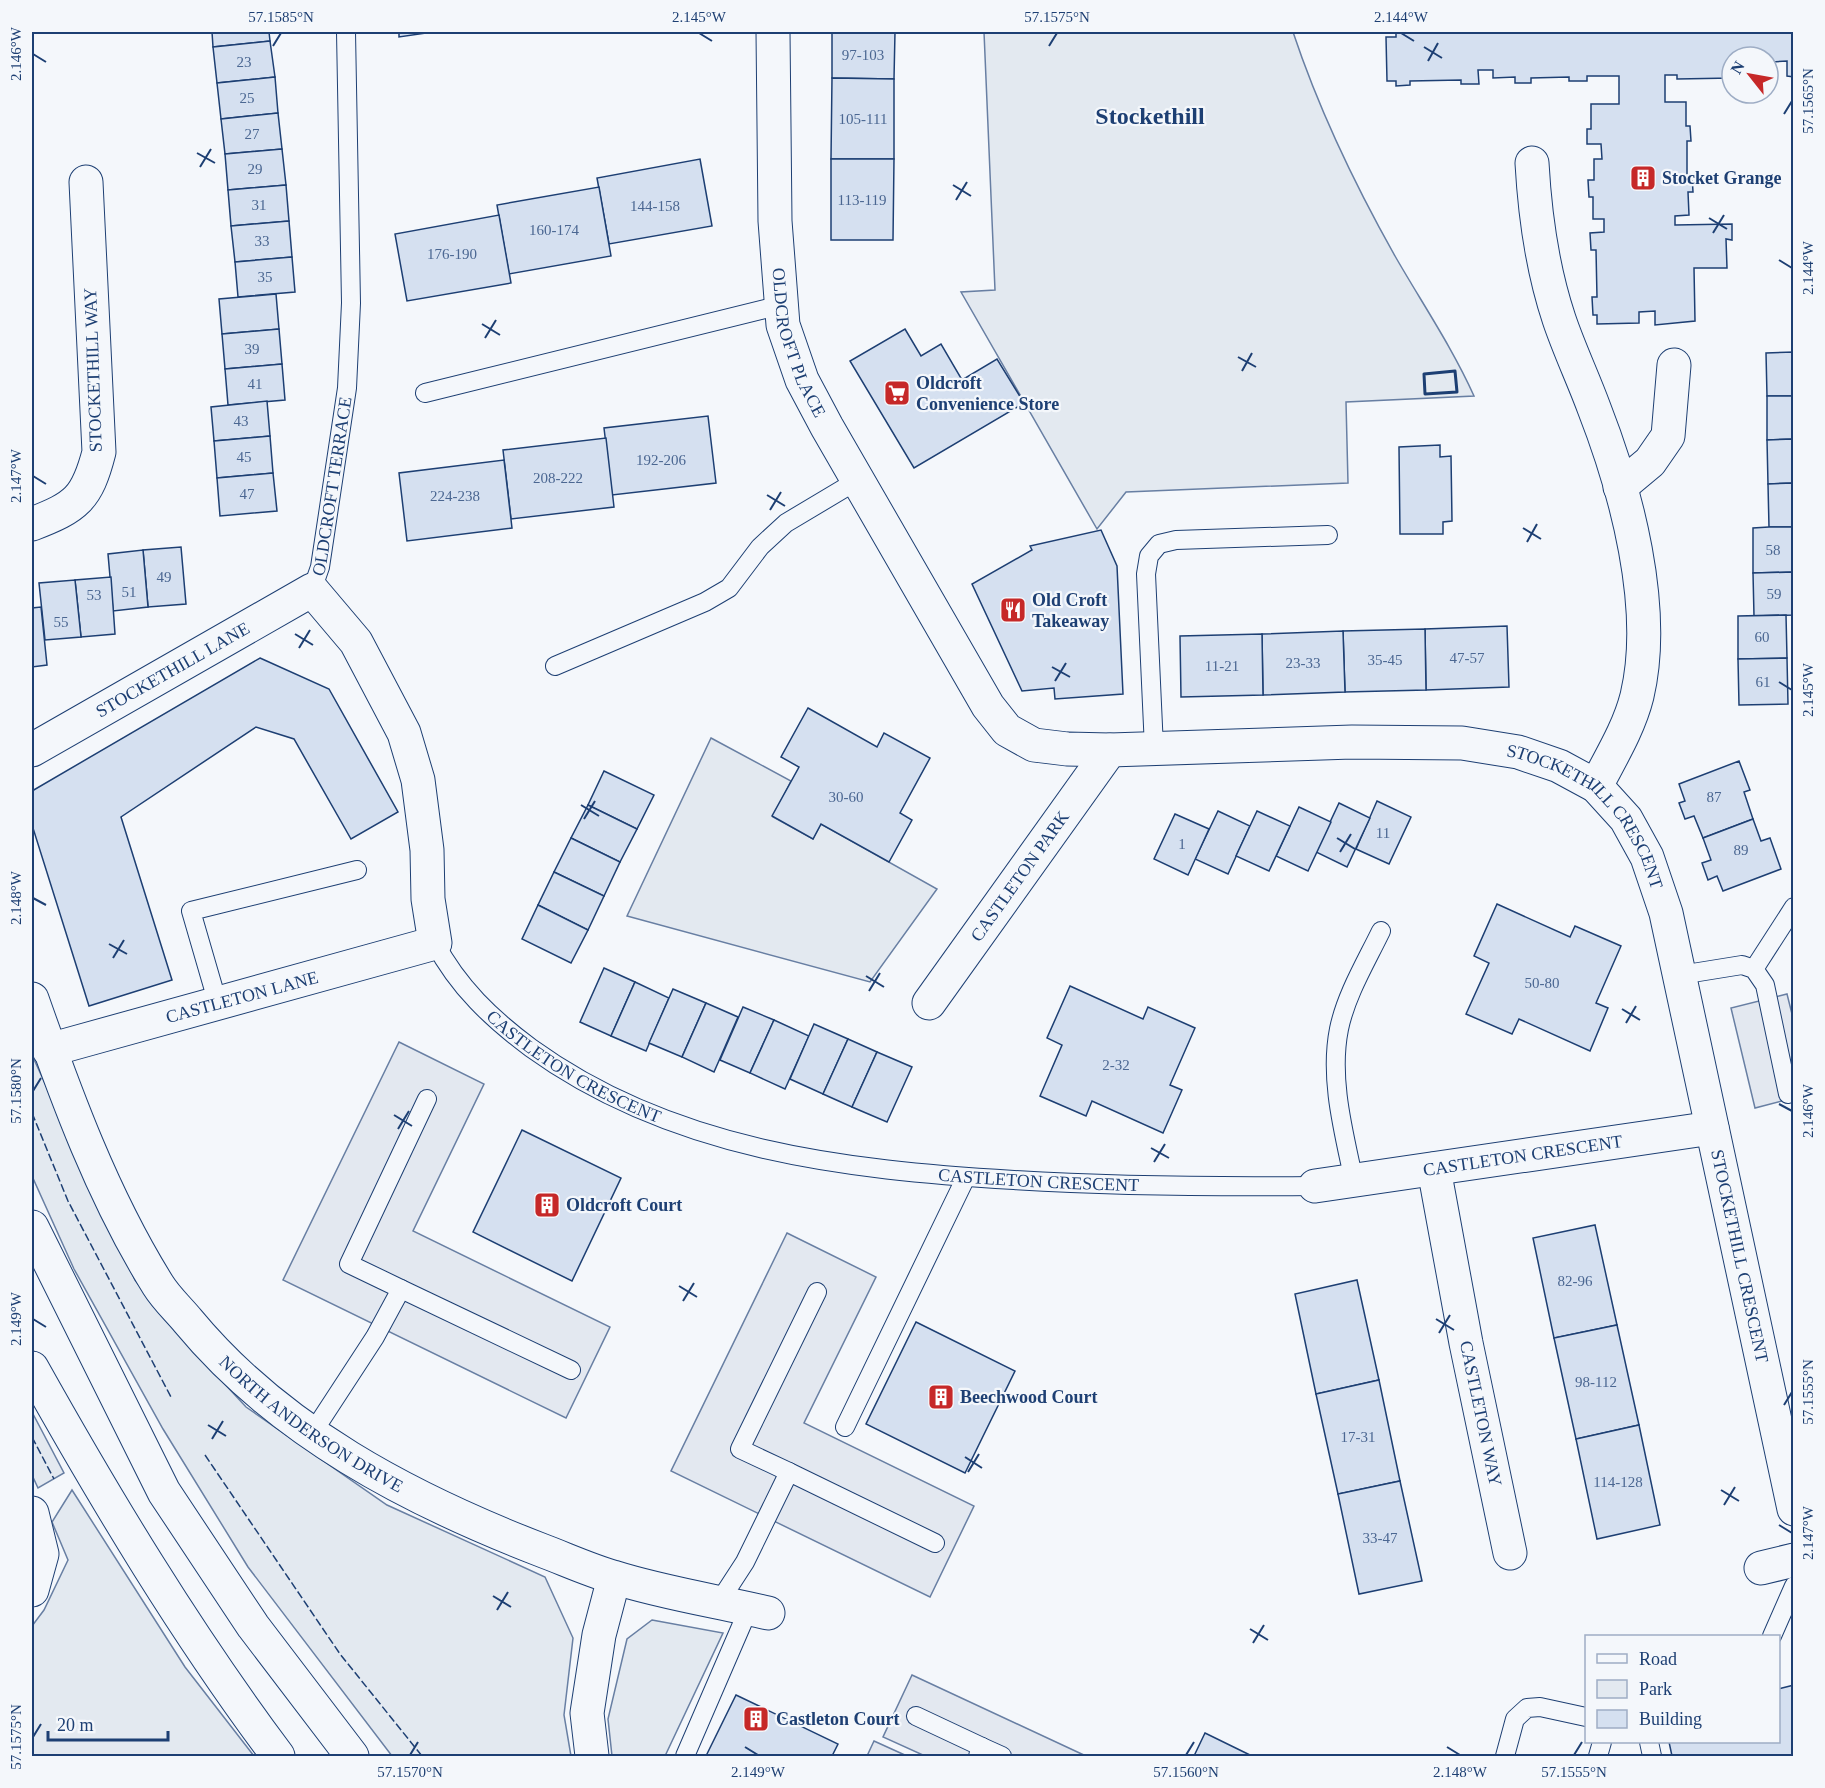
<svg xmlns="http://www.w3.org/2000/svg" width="1825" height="1788" font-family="'Times New Roman',serif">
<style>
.green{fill:#e3e9f0;stroke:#687fa3;stroke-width:1.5}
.parking{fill:#e3e8f0;stroke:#687fa3;stroke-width:1.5}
.building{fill:#d5e0f0;stroke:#1d3f73;stroke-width:1.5}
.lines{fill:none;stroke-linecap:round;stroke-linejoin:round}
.service-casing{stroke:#1d3f73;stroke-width:20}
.minor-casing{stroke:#1d3f73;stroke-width:35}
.primary-casing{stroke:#1d3f73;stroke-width:35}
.service{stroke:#f4f7fb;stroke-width:18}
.minor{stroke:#f4f7fb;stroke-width:33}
.primary{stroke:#f4f7fb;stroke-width:33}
.fence{stroke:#1d3f73;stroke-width:1.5;stroke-dasharray:8 3;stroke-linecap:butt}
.wall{stroke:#1d3f73;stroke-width:3}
.ticks{fill:none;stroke:#1d3f73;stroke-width:2}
.labels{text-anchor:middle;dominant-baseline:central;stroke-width:4.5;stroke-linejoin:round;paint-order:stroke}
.number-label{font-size:15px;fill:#4b6792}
.poi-label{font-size:18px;font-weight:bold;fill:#1d3f73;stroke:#f4f7fb;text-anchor:start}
.street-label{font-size:18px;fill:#1d3f73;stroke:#f4f7fb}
.district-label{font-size:24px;font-weight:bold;fill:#1d3f73;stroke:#f4f7fb}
.neatline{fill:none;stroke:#1d3f73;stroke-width:2}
.ticks-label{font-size:15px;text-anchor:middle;fill:#1d3f73}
</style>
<rect width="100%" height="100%" fill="#f4f7fb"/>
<g class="green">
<path d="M984 32H1293C1319 110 1355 185 1395 256 1422 303 1452 347 1474 396L1346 402 1348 483 1126 492 1097 529 961 292 995 290Z"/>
<path d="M711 738 791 781 773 817 813 839 821 824 937 889 870 982 627 916Z"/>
<path d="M32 1055 135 1280 172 1327 246 1407 387 1505 545 1577 573 1638 564 1715 571 1756H392L248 1567 163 1429 74 1269 32 1176Z"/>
<path d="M32 1412 64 1473 38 1488 32 1475Z"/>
<path d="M72 1490 185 1667 254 1756H32V1626L44 1610 68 1560 52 1522Z"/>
<path d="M652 1620 723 1633 665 1756H612L608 1719 627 1639Z"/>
</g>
<g class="parking">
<path d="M1787 994 1793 1018V1098L1755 1108 1731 1008Z"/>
<path d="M399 1042 484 1084 413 1231 610 1327 566 1418 283 1280Z"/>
<path d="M787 1233 876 1277 804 1423 974 1506 930 1597 671 1471Z"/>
<path d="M912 1675 1086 1756H925L883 1737Z"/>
<path d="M874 1741 907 1756H867Z"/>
</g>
<g class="building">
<path d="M212 32H269L270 41 213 47Z"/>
<path d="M399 32H433L399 37Z"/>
<path d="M832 32H895L894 79 832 78Z"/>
<path d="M1396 32H1794V77L1787 76V61L1772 62V77H1768V57H1732V78L1677 79V75H1665V102H1686V126H1690L1691 141H1687V176H1692L1693 192H1688L1689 215 1675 216V225L1732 224V240L1726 239 1727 268H1694L1695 321 1655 325V311L1639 312V323L1597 324V315H1593L1592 297H1597L1596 250H1591L1590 233 1604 232V219H1593V197H1589L1588 180H1594V159H1602L1601 144H1587V129H1591V104H1619V76H1587V81H1569V77L1531 78V83H1515V77L1493 78V70H1478L1479 84H1461V80L1410 81V85L1396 86V81H1387L1386 37H1396Z"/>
<path d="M270 41 275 77 217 83 213 47Z"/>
<path d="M275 77 278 113 221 119 217 83Z"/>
<path d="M832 78 894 79V159H831Z"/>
<path d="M278 113 282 149 225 154 221 119Z"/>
<path d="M282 149 286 185 228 190 225 154Z"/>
<path d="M700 159 712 226 609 244 597 178Z"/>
<path d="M831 159H894L893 240H831Z"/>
<path d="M286 185 289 221 231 226 228 190Z"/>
<path d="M599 187 611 256 509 274 497 205Z"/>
<path d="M499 215 511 283 407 301 395 234Z"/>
<path d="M289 221 292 257 235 262 231 226Z"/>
<path d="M292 257 295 292 238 297 235 262Z"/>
<path d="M276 294 279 329 222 334 219 299Z"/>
<path d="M279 329 282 364 225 369 222 334Z"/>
<path d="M905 329 921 356 941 344 962 380 997 359 1024 403 914 468 850 361Z"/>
<path d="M1794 352V396H1767L1766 353Z"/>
<path d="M282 364 285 400 228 405 225 369Z"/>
<path d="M1767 396H1794V439L1767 440Z"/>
<path d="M267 401 270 436 214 441 211 407Z"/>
<path d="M708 416 716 483 612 495 604 428Z"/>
<path d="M270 436 273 473 217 478 214 441Z"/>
<path d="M606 438 614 507 511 519 503 450Z"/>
<path d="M1794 439V483L1768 484 1767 440Z"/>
<path d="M1440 445V457L1451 456 1452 521 1443 522V534H1400L1399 447Z"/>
<path d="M504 460 512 528 407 541 399 473Z"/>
<path d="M273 473 277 511 220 516 217 478Z"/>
<path d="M1794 483V527H1769L1768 484Z"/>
<path d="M1769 527H1794V572L1753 573V528Z"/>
<path d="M1101 530 1117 566 1123 694 1055 699 1054 688 1022 691 972 584 1032 550 1030 546Z"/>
<path d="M181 547 186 604 148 607 143 550Z"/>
<path d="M143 550 148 607 113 611 108 554Z"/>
<path d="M1794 572V615L1754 616 1753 573Z"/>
<path d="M111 577 115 634 81 637 75 580Z"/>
<path d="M75 580 81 637 45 640 39 583Z"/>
<path d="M41 607 47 665 32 667V608Z"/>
<path d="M1786 615 1787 658 1738 659V616Z"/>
<path d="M1507 626 1509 687 1426 690 1425 629Z"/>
<path d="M1425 629 1426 690 1345 692 1343 631Z"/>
<path d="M1343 631 1345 692 1263 695 1262 634Z"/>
<path d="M1262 634 1263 695 1181 697 1180 636Z"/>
<path d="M260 658 329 689 398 812 351 839 294 739 256 727 121 817 172 980 89 1006 32 825V791Z"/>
<path d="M1787 658 1788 704 1739 705 1738 659Z"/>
<path d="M808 708 877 747 884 733 930 758 900 813 912 820 889 862 821 824 813 839 772 816 799 767 781 757Z"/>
<path d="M1739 761 1750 790 1744 792 1753 819 1703 838 1694 816 1685 819 1679 803 1685 801 1679 784Z"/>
<path d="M604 771 654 795 637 829 588 805Z"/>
<path d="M1377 801 1411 817 1389 864 1356 849Z"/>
<path d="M1339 803 1370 818 1347 867 1316 852Z"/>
<path d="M588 805 637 829 620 862 571 838Z"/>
<path d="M1299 807 1331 822 1308 871 1276 856Z"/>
<path d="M1218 811 1250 826 1228 874 1195 859Z"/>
<path d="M1257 811 1290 826 1269 871 1236 856Z"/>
<path d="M1175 814 1209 829 1188 875 1154 859Z"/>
<path d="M1753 819 1761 841 1770 838 1781 869 1723 891 1717 876 1708 880 1702 863 1711 860 1703 838Z"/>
<path d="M571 838 620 862 604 896 554 872Z"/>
<path d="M554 872 604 896 588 930 538 905Z"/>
<path d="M1497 904 1570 937 1575 926 1621 946 1596 1003 1608 1008 1590 1051 1519 1019 1512 1034 1466 1014 1489 963 1474 956Z"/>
<path d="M538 905 588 930 571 963 522 939Z"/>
<path d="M604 968 635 982 611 1036 580 1022Z"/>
<path d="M635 982 669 998 646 1051 611 1036Z"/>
<path d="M1070 986 1143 1019 1148 1007 1195 1028 1170 1085 1182 1090 1163 1133 1092 1101 1086 1116 1040 1096 1062 1045 1047 1038Z"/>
<path d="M673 989 706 1003 682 1057 649 1043Z"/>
<path d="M706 1003 738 1017 714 1072 682 1057Z"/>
<path d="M743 1007 774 1020 750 1073 720 1060Z"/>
<path d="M774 1020 809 1036 785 1089 750 1073Z"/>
<path d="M814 1024 848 1039 823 1094 790 1079Z"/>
<path d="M848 1039 877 1052 852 1107 823 1094Z"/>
<path d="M877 1052 912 1067 887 1122 852 1107Z"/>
<path d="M522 1130 621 1178 572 1281 473 1232Z"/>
<path d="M1595 1225 1617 1325 1554 1338 1533 1238Z"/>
<path d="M1357 1280 1379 1380 1316 1394 1295 1294Z"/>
<path d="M916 1322 1015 1371 965 1473 866 1424Z"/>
<path d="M1617 1325 1639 1425 1576 1439 1554 1338Z"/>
<path d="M1379 1380 1400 1481 1338 1494 1316 1394Z"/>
<path d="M1639 1425 1660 1525 1597 1539 1576 1439Z"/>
<path d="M1400 1481 1422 1581 1359 1594 1338 1494Z"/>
<path d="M1794 1685V1756H1672L1669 1742H1778V1689Z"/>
<path d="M736 1695 838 1744 832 1756H706Z"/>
<path d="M1205 1733 1252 1756H1194Z"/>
</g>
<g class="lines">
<defs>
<g id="service">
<path d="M425 393 781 305"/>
<path id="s1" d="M312 590 320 567 347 388 351 303 346 32"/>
<path d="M555 666 705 602 729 588 760 547 786 523 858 480"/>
<path d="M1154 748 1146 574 1149 556 1159 544 1176 540 1328 535"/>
<path id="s2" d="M435 943C458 987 492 1019 531 1048 672 1150 845 1170 1014 1180 1115 1186 1214 1187 1315 1186"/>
<path d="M1754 969 1794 907"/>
<path d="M1680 975 1742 965 1754 969 1765 985 1788 1094"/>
<path d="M218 1004 191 911 357 870"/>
<path d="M1354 1181C1344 1133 1329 1079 1339 1029 1346 995 1366 962 1381 931"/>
<path d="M401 1289 349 1264 427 1099"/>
<path d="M845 1427 966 1177"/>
<path d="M311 1435 375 1337 401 1289 571 1370"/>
<path d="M789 1472 740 1449 817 1292"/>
<path d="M719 1602 745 1562 789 1472 935 1543"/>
<path d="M1772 1636 1794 1586"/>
<path d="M916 1716 982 1747 978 1756"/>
<path d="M1649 1742 1652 1756"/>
<path d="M982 1747 1002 1756"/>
<path d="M685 1756 749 1608"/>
<path d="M1505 1756 1515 1719 1527 1708 1540 1707 1586 1717"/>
<path d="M1598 1756 1602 1742"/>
</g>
<g id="minor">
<path id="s3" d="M773 32 775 221 783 325 802 380 827 427 988 706 1007 730 1034 745 1067 749 1110 750 1352 742 1462 743 1518 752 1559 766 1596 786 1626 819 1647 857 1666 913 1794 1509"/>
<path d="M1532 163C1535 217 1542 268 1559 319 1569 349 1583 378 1594 408 1626 490 1658 608 1637 696 1629 728 1611 757 1596 786"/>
<path d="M1620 487 1650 462 1668 436 1674 365"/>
<path d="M32 524C76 507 87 499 99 452L86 182"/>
<path id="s4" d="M32 750 312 590 356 642 404 733 418 780 427 850 428 899 435 943 49 1050"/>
<path id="s5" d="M32 999C66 1096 103 1197 158 1285 166 1298 178 1309 188 1321 279 1431 409 1499 541 1550 565 1559 589 1570 613 1577 663 1593 717 1601 768 1613"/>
<path id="s6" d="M929 1003 1110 750"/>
<path id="s7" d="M1434 1169 1466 1343 1510 1553"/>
<path id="s8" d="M1315 1186 1712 1128"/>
<path d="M32 1513 42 1554 32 1590"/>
<path d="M1761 1568 1794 1560"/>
<path d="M592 1756 587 1713 599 1635 614 1578"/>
</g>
<g id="primary">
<path d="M32 1227 164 1492 253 1626 352 1756"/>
<path d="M32 1368C107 1502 186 1633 278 1756"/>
</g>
</defs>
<use href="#service" class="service-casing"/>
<use href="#minor" class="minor-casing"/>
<use href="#primary" class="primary-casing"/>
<use href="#service" class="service"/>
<use href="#minor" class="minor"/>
<use href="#primary" class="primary"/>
<g class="fence">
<path d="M32 1113 68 1201 171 1397"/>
<path d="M32 1437 54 1479"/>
<path d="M205 1455 340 1654 422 1756"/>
</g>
<path class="wall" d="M1455 371 1457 392 1425 394 1424 374Z"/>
</g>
<path class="ticks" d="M699 33 712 41M1401 33 1414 41M273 46 281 33M1049 46 1057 33M1424 47 1442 58M33 54 46 62M1428 61 1438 43M1784 114 1792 101M197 153 215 163M200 167 211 149M953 185 971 196M956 200 967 182M1709 218 1727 229M1713 233 1724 215M1779 260 1792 268M482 324 500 335M485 338 496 320M1238 357 1256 367M1242 371 1252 353M33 476 46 484M767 495 785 506M770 510 781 492M1523 528 1541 539M1527 542 1537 524M295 634 313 645M299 648 310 630M1052 667 1070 677M1055 681 1066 663M1779 682 1792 690M581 805 599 816M584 819 595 801M1337 838 1355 849M1340 852 1351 834M33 898 46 905M109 944 127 954M113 958 124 940M866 976 884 987M869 991 880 973M1622 1009 1640 1020M1626 1023 1636 1006M33 1091 41 1078M1779 1104 1792 1111M394 1115 412 1126M398 1129 409 1111M1151 1148 1169 1158M1154 1162 1165 1144M679 1286 697 1297M683 1301 694 1283M33 1319 46 1327M1436 1319 1454 1330M1439 1333 1450 1315M1784 1405 1792 1392M208 1425 226 1436M212 1439 223 1421M965 1457 982 1468M968 1472 979 1454M1721 1490 1739 1501M1724 1505 1735 1487M1779 1525 1792 1533M493 1596 511 1607M497 1610 508 1592M1250 1629 1268 1640M1253 1643 1264 1625M33 1737 41 1724M745 1747 758 1755M1447 1747 1460 1755M410 1755 418 1742M1186 1755 1194 1742M1574 1755 1582 1742"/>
<defs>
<symbol id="building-square" viewBox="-11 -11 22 22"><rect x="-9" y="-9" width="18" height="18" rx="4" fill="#c62828" stroke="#f4f7fb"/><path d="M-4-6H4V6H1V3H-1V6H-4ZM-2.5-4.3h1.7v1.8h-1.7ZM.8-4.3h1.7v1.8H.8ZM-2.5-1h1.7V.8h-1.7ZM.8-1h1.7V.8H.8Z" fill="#fff"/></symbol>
<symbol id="supermarket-square" viewBox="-11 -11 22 22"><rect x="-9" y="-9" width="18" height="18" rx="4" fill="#c62828" stroke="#f4f7fb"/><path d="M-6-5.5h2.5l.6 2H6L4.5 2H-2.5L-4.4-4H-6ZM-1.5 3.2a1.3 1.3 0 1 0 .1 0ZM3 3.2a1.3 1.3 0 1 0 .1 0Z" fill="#fff"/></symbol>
<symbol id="restaurant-square" viewBox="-11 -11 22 22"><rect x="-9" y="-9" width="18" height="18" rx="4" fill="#c62828" stroke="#f4f7fb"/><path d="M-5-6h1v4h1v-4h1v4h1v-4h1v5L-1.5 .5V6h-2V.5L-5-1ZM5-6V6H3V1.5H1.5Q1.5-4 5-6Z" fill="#fff"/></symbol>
</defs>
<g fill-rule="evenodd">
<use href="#building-square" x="1628" y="163" width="30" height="30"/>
<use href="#supermarket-square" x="882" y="378" width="30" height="30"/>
<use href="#restaurant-square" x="998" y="595" width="30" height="30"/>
<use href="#building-square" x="532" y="1190" width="30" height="30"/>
<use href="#building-square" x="926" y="1382" width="30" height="30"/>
<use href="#building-square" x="741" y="1704" width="30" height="30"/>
</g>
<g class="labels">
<g class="number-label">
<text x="863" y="55">97-103</text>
<text x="244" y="62">23</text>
<text x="247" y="98">25</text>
<text x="863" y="119">105-111</text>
<text x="252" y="134">27</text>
<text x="255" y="169">29</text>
<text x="862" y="200">113-119</text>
<text x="259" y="205">31</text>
<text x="655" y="206">144-158</text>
<text x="554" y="230">160-174</text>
<text x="262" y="241">33</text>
<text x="452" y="254">176-190</text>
<text x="265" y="277">35</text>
<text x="252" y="349">39</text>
<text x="255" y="384">41</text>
<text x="241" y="421">43</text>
<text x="244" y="457">45</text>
<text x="661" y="460">192-206</text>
<text x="558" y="478">208-222</text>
<text x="247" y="494">47</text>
<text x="455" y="496">224-238</text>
<text x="1773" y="550">58</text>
<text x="164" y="577">49</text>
<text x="129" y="592">51</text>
<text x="1774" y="594">59</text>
<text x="94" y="595">53</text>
<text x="61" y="622">55</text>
<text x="1762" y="637">60</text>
<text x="1467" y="658">47-57</text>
<text x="1385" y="660">35-45</text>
<text x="1303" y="663">23-33</text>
<text x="1222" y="666">11-21</text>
<text x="1763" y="682">61</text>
<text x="846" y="797">30-60</text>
<text x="1714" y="797">87</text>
<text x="1383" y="833">11</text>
<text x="1182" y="844">1</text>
<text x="1741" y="850">89</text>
<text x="1542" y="983">50-80</text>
<text x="1116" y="1065">2-32</text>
<text x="1575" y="1281">82-96</text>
<text x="1596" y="1382">98-112</text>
<text x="1358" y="1437">17-31</text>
<text x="1618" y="1482">114-128</text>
<text x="1380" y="1538">33-47</text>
</g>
<g class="poi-label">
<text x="1662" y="178">Stocket Grange</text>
<text x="916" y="383">Oldcroft<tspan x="916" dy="21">Convenience Store</tspan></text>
<text x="1032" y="600">Old Croft<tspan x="1032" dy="21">Takeaway</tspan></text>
<text x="566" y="1205">Oldcroft Court</text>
<text x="960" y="1397">Beechwood Court</text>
<text x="776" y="1719">Castleton Court</text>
</g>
<g class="street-label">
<text stroke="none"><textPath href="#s3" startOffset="314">OLDCROFT PLACE</textPath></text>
<text transform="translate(93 370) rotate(-92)">STOCKETHILL WAY</text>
<text stroke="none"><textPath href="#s1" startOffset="106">OLDCROFT TERRACE</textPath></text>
<text stroke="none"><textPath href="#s4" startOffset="162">STOCKETHILL LANE</textPath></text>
<text stroke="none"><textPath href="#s3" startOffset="1371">STOCKETHILL CRESCENT</textPath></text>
<text stroke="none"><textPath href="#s6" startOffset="156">CASTLETON PARK</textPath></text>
<text transform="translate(242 997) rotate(-15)">CASTLETON LANE</text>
<text stroke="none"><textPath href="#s2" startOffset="190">CASTLETON CRESCENT</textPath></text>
<text stroke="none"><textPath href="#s8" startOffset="210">CASTLETON CRESCENT</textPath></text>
<text stroke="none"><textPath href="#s2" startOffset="676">CASTLETON CRESCENT</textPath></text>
<text stroke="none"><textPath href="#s3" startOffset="1857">STOCKETHILL CRESCENT</textPath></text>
<text stroke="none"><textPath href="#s7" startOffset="249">CASTLETON WAY</textPath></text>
<text stroke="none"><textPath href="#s5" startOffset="522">NORTH ANDERSON DRIVE</textPath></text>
</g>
<g class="district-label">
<text x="1150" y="116">Stockethill</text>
</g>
</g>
<rect width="1825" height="1788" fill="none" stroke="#f4f7fb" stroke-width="66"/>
<rect x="1585" y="1635" width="195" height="108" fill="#f4f7fb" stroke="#9eadc5" stroke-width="1.5"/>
<rect x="1597" y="1654" width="30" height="9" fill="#f4f7fb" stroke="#9eadc5" stroke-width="1.5"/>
<text x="1639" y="1665" font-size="18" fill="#1d3f73">Road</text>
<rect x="1597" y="1680" width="30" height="18" fill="#e3e9f0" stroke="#9eadc5" stroke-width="1.5"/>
<text x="1639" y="1695" font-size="18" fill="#1d3f73">Park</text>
<rect x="1597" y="1710" width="30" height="18" fill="#d5e0f0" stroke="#9eadc5" stroke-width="1.5"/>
<text x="1639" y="1725" font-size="18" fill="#1d3f73">Building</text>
<g transform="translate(1750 75) rotate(301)"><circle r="28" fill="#f4f7fb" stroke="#9eadc5" stroke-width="1.5"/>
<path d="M0-4.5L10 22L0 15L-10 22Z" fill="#c62828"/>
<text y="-9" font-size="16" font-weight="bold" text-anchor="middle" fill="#1d3f73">N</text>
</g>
<path d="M48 1731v9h120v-9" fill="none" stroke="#1d3f73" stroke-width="3"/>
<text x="57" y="1731" font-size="18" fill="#1d3f73" stroke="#f4f7fb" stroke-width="4.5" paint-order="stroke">20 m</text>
<rect x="33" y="33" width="1759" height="1722" class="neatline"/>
<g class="ticks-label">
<text x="281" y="22">57.1585°N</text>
<text x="699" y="22">2.145°W</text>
<text x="1057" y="22">57.1575°N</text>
<text x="1401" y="22">2.144°W</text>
<text transform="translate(16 54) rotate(-90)" y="5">2.146°W</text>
<text transform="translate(1808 101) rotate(-90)" y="5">57.1565°N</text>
<text transform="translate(1808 268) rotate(-90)" y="5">2.144°W</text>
<text transform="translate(16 476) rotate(-90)" y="5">2.147°W</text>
<text transform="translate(1808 690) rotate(-90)" y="5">2.145°W</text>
<text transform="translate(16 898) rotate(-90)" y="5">2.148°W</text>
<text transform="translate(16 1091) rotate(-90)" y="5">57.1580°N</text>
<text transform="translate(1808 1111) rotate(-90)" y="5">2.146°W</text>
<text transform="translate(16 1319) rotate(-90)" y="5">2.149°W</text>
<text transform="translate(1808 1392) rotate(-90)" y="5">57.1555°N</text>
<text transform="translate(1808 1533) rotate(-90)" y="5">2.147°W</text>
<text transform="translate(16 1737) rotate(-90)" y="5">57.1575°N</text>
<text x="410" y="1777">57.1570°N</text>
<text x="758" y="1777">2.149°W</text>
<text x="1186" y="1777">57.1560°N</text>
<text x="1460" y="1777">2.148°W</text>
<text x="1574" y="1777">57.1555°N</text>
</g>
</svg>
